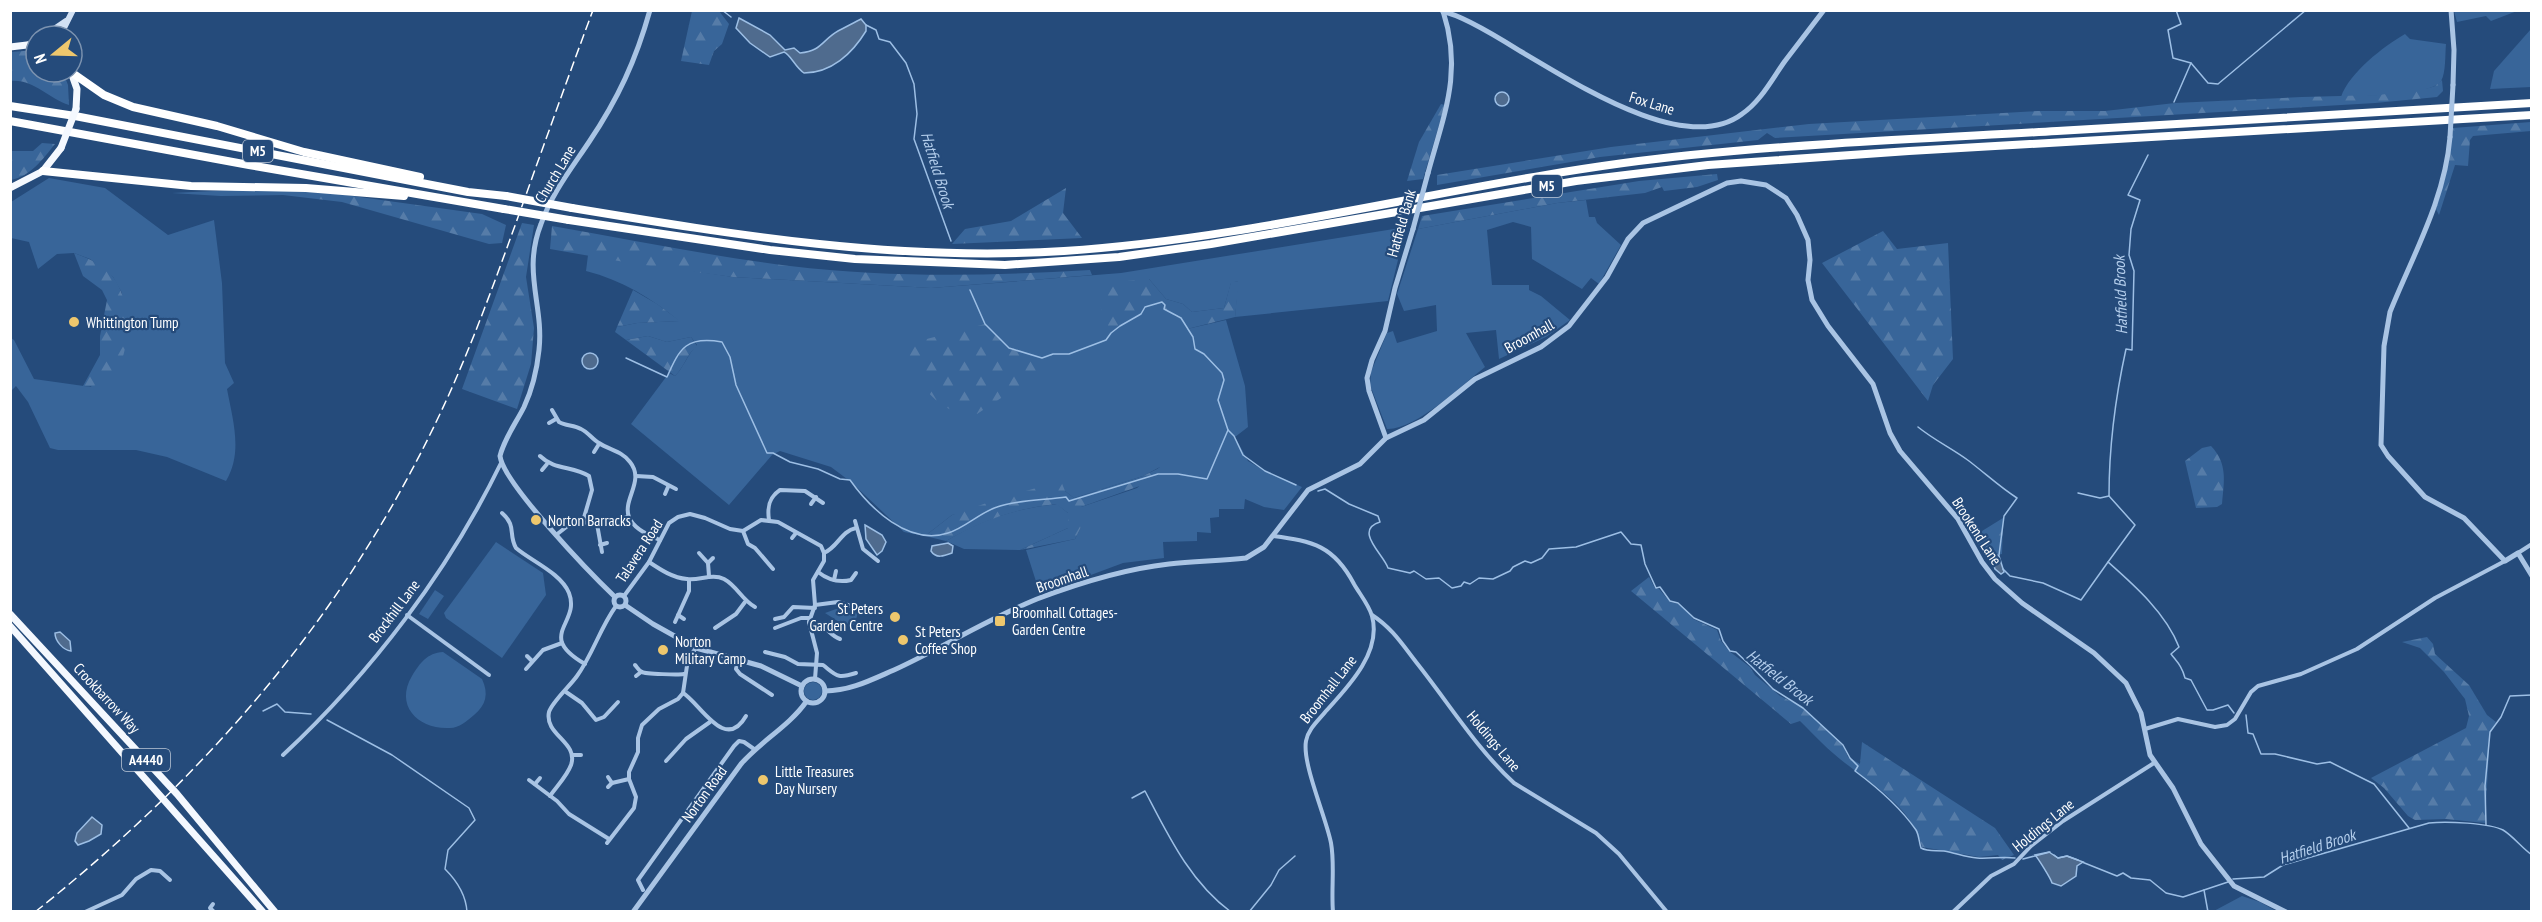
<svg xmlns="http://www.w3.org/2000/svg" width="2542" height="922" font-family="'PT Sans Narrow',sans-serif">
<style>
.green{fill:#386599}
.forest{fill:url(#forest-firs)}
.water{fill:#4f6b8e;stroke:#9dbfe5;stroke-width:1.5}
.lines{fill:none;stroke-linecap:round;stroke-linejoin:round}
.stream{stroke:#9dbfe5;stroke-width:1.5}
.minor{stroke:#a9c4e4;stroke-width:4}
.tertiary{stroke:#a9c4e4;stroke-width:5}
.secondary{stroke:#d2e1f4;stroke-width:6}
.trunk{stroke:#f4f8fe;stroke-width:7}
.motorway{stroke:#fff;stroke-width:8}
.rail{stroke:#fff;stroke-width:1.5;stroke-dasharray:10 4.5;stroke-linecap:butt}
.tertiary-bridge{stroke:#a9c4e4;stroke-width:5}
.trunk-bridge{stroke:#f4f8fe;stroke-width:7}
.motorway-bridge{stroke:#fff;stroke-width:8}
.poi-dot{fill:#eec76d;stroke:#254b7b;stroke-width:2}
.labels{text-anchor:middle;dominant-baseline:central;stroke-width:4.5;stroke-linejoin:round;paint-order:stroke}
.shield{fill:#254b7b;stroke:#bec9d7;stroke-width:1.5}
.shield-label{font-size:14px;font-weight:bold;fill:#fff}
.street-label{font-size:15px;fill:#fff;stroke:#254b7b}
.poi-label{font-size:15px;fill:#fff;stroke:#254b7b;text-anchor:start}
.water-label{font-size:16px;font-style:italic;fill:#b4ceec;stroke:#254b7b}
</style>
<defs>
<pattern id="forest-firs" width="22" height="20" patternUnits="userSpaceOnUse" patternTransform="scale(1.5)"><rect width="22" height="20" fill="#386599"/><path d="M5 1l3.5 6h-7zM16 11l3.5 6h-7z" fill="#567ca8"/></pattern>
</defs>
<rect width="100%" height="100%" fill="#254b7b"/>
<g class="green">
<path d="M2454 11V10L2517 11 2491 21 2486 16 2457 22Z"/>
<path d="M2531 29V87L2490 89 2494 71Z"/>
<path d="M2405 34 2410 39 2446 44C2445 54 2446 73 2441 81 2431 96 2360 96 2341 97 2349 73 2384 46 2405 34Z"/>
<path d="M49 178 105 188 168 235 214 220 222 283 225 363 234 383 227 389C233 421 243 452 226 481L167 457 136 450H58L50 448 28 402 16 386 11 391V338L14 340 34 379 91 387 122 293 113 277 90 259 74 253 57 254 38 269 29 242 11 238V202Z"/>
<path d="M1586 200 1589 217H1595L1597 223 1621 245 1599 284 1591 278 1582 289 1532 259 1531 227 1513 222 1487 230 1492 285H1529V290L1541 296 1570 320 1546 337 1499 359 1496 330 1466 333 1485 367C1462 385 1416 430 1387 429L1370 385 1371 372 1387 333 1393 331 1397 343 1437 331 1436 305 1404 311 1397 294 1418 229 1557 203Z"/>
<path d="M1406 227 1388 301 1235 317 1238 281 1231 283 1224 308 1192 312 1183 304 1166 299 1149 279 1120 326 1141 314 1145 307 1162 302 1175 316 1181 318 1187 329 1226 320 1245 386 1248 427 1235 437 1248 461 1265 471 1302 487 1284 510 1264 507 1245 499 1244 509H1219V517L1210 518 1211 533 1197 532V541L1163 542 1164 558 1123 563 1040 594 1026 550 1075 539 1081 527V507L1137 488 1160 467 1143 476 1074 498 1065 491 952 515 925 536 904 532 851 482 831 467 780 451 772 455 729 505 631 424 669 373 675 376C684 367 687 355 697 345L691 337 667 342 648 336 626 340 615 332 617 327 637 323 679 321C651 298 622 280 586 271L588 255 733 277 931 288 1121 273Z"/>
<path d="M1057 504 1068 513V528L1020 550 964 549 946 541C983 519 1014 509 1057 504Z"/>
<path d="M496 542 543 573 546 595 502 658 446 618 444 613Z"/>
<path d="M435 590 444 596 428 619 419 614Z"/>
<path d="M836 609 858 613 854 625 839 622 825 613Z"/>
<path d="M443 652 482 679C489 694 486 705 474 715 467 721 459 728 450 728 419 730 394 706 412 676 420 663 427 653 443 652Z"/>
<circle cx="813" cy="691" r="9"/>
<path d="M2242 896 2260 902 2276 911 2212 912Z"/>
</g>
<g class="forest">
<path d="M692 11H719L729 24 722 44 714 51 709 65 681 61Z"/>
<path d="M36 50V72H63L68 85 69 105C49 99 34 79 11 81V52Z"/>
<path d="M2442 80 2443 91 2437 97 2375 103 1775 138 1767 133 1758 140 1600 157 1437 185V175L1611 147 1809 124 2038 111H2105L2175 103 2302 97 2379 95 2429 88 2435 86Z"/>
<path d="M1441 104 1445 105 1423 179 1407 181 1419 142Z"/>
<path d="M2531 122V131L2473 136 2470 140 2468 166 2455 165 2439 215 2436 209 2446 174 2453 128Z"/>
<path d="M42 143 55 144C42 160 31 176 11 180V151H33Z"/>
<path d="M1717 174 1718 180 1697 187 1664 191 1662 187 1645 193 1557 203 1418 229 1422 216 1639 181Z"/>
<path d="M1066 188 1063 213 1082 238 952 244 965 229 1011 221Z"/>
<path d="M258 189 331 193 482 214 506 225 502 243 489 244 342 202 283 195 221 196 172 193Z"/>
<path d="M522 223 534 225 526 277 534 328 531 364 517 409 462 389Z"/>
<path d="M552 226C631 240 710 256 790 266 890 278 990 276 1090 270L1092 275 931 288 733 277 636 264 550 249Z"/>
<path d="M1883 231 1897 249 1948 243 1953 359 1933 385 1928 401 1822 263Z"/>
<path d="M74 253C88 258 104 265 113 277 136 305 134 393 83 386L100 355V336L107 300 102 290 83 276Z"/>
<path d="M1149 279 1166 299 1183 304 1192 312 1224 308 1231 282 1239 281 1235 317 1187 329 1181 318 1164 309 1165 305 1162 302 1146 307 1141 314 1111 333 1094 291 1127 281Z"/>
<path d="M633 290 657 304 680 321 637 323 617 327Z"/>
<path d="M985 324 1009 347 1042 358 1053 354 1064 356 977 414C938 416 920 385 905 354L915 342Z"/>
<path d="M648 336 667 342 691 337 697 346C686 355 685 366 675 376L626 340Z"/>
<path d="M2211 446C2228 464 2224 481 2222 504L2217 507 2196 508 2185 461 2202 448Z"/>
<path d="M1161 467 1162 478 1081 507V527L1075 539 1020 550 1068 528V513L1056 504C1014 509 983 520 946 541L925 536 952 515 1004 497 1061 481 1065 491 1074 498 1143 476Z"/>
<path d="M2003 518 2002 554 1985 557 1974 536Z"/>
<path d="M1649 577 1655 588 1659 589 1670 602 1678 604 1689 613 1693 619 1717 630 1721 641 1729 651 1750 667 1755 675 1780 696 1801 706 1843 746 1848 757 1860 764 1862 742 1995 828 2014 855 2002 860 1998 855 1979 857 1922 847C1913 809 1875 786 1845 763 1829 751 1814 735 1800 721L1791 724 1631 591Z"/>
<path d="M2427 637 2433 644 2435 654 2469 685 2487 715 2496 722 2490 732 2485 823 2446 819 2415 820 2408 816 2384 788 2371 778 2466 728 2469 716 2465 699 2444 672 2420 648 2402 642Z"/>
</g>
<g class="water">
<path d="M739 18 770 35 785 50 794 48 800 53C822 51 822 40 838 31 844 28 855 22 861 19L866 25V31C852 54 831 73 804 73 795 67 791 55 784 52L770 57 750 43 736 28Z"/>
<circle cx="1502" cy="99" r="7"/>
<circle cx="590" cy="361" r="8"/>
<path d="M865 525 882 535 886 542 882 551 877 555 866 539Z"/>
<path d="M948 543 953 546 952 553C944 556 936 559 931 551L932 546Z"/>
<path d="M1996 554 1999 556 2004 572 2001 574 1995 569 1991 557Z"/>
<path d="M60 632 70 641 71 651C63 650 55 641 55 633Z"/>
<path d="M92 817 102 825 101 834 89 841 78 845 75 841 77 833Z"/>
<path d="M2049 852 2058 858 2067 856 2083 862 2077 866 2076 876 2061 886 2052 883C2051 879 2038 858 2035 855Z"/>
</g>
<g class="lines">
<g class="stream">
<path d="M722 10 731 17"/>
<path d="M866 25 876 30 879 39 890 42 906 63 914 84 917 114 914 139 951 241"/>
<path d="M2191 63 2208 83 2218 84 2306 10"/>
<path d="M2174 102 2191 63 2173 58 2168 30 2181 24 2176 10"/>
<path d="M2148 155 2128 195 2140 200 2131 229 2129 255 2134 271 2132 350 2126 349C2115 399 2109 444 2109 496L2135 525 2108 562C2134 585 2166 613 2179 647L2171 654C2177 662 2182 666 2185 678L2191 680 2207 710H2213L2228 705 2234 713"/>
<path d="M970 290 985 324 1009 348 1042 358 1053 354H1069L1106 340 1111 333 1120 326 1141 314 1145 307 1162 302 1165 305 1164 309 1181 318 1193 337 1195 349 1204 354 1222 373 1224 380 1218 400 1228 430 1234 436 1243 455 1265 471 1296 485"/>
<path d="M626 358 667 377C680 347 687 336 722 342L730 357 736 385 767 453H773L790 462 818 469 840 479 850 480C870 508 908 546 948 533 965 528 979 513 997 507 1016 500 1045 500 1066 497L1069 501 1158 474H1178L1207 479 1228 430"/>
<path d="M1918 427C1934 440 1953 449 1969 461 1986 474 2001 488 2017 498L2004 516 1999 555"/>
<path d="M1318 491 1325 489 1349 504 1378 516 1380 522C1353 530 1384 555 1388 568L1410 573 1414 571 1426 579 1439 578 1452 588 1461 586 1464 582 1470 584 1479 578 1493 579 1510 571 1513 567 1525 561 1531 563 1542 558 1549 549 1576 547 1621 532 1631 544 1641 545 1645 564 1656 588 1660 587 1670 601 1678 603 1694 618 1719 629 1723 641 1730 651 1736 652 1751 666 1773 689 1803 708 1843 745 1850 758 1858 766 1855 771C1878 788 1900 807 1916 830 1919 835 1919 842 1921 848 1928 852 1936 850 1944 851 1956 853 1965 857 1977 858 1991 859 2002 856 2015 858"/>
<path d="M2078 493 2100 498 2109 496"/>
<path d="M2003 569 2010 576 2043 583 2081 600 2108 562"/>
<path d="M263 711 277 704 285 712 311 714"/>
<path d="M2246 715 2248 733 2253 734 2261 754H2275L2317 764 2330 762 2374 784 2409 828"/>
<path d="M327 720 392 755 469 808 475 820 448 850 445 869C457 881 466 894 467 912"/>
<path d="M1132 798 1145 791C1168 835 1190 882 1231 912"/>
<path d="M2486 825 2485 786 2490 732 2501 717 2510 696 2532 695"/>
<path d="M2054 855 2058 858 2067 856 2078 860"/>
<path d="M2023 859 2050 852"/>
<path d="M2082 862 2117 876 2123 873 2131 878 2150 880 2166 893 2183 897 2228 882"/>
<path d="M2233 879 2264 877 2283 865 2429 823C2446 821 2489 823 2503 830 2513 836 2522 848 2532 855"/>
<path d="M2204 890 2208 912"/>
<path d="M1249 912 1271 885 1279 870 1295 856"/>
</g>
<g class="minor">
<path d="M552 410 559 422C566 426 574 425 581 429 588 432 592 439 599 443 609 450 622 451 630 462 652 489 595 515 660 540"/>
<path d="M549 423 556 419"/>
<path d="M594 452 599 444"/>
<path d="M540 456C554 470 573 466 589 476L592 490 583 521"/>
<path d="M542 470 547 464"/>
<path d="M636 476 653 477 676 489"/>
<path d="M665 494 668 487"/>
<path d="M811 504 816 497"/>
<path d="M502 513C517 526 508 534 516 548 531 561 561 573 569 593 581 624 535 635 585 664"/>
<path d="M769 520C767 507 769 497 780 490L805 491 823 503"/>
<path d="M855 521 863 549 878 561"/>
<path d="M597 524 602 552"/>
<path d="M743 531 761 520 778 522 821 546 824 553V561L813 580 815 605 809 622 817 653 815 679"/>
<path d="M556 535 574 521 597 524 628 517"/>
<path d="M1273 536C1313 541 1334 546 1354 584 1359 593 1369 605 1372 616 1382 652 1348 687 1326 711 1319 720 1308 729 1306 741 1302 764 1326 817 1331 843 1335 865 1331 889 1333 912"/>
<path d="M792 538 796 533"/>
<path d="M600 545 607 543"/>
<path d="M699 553 708 563 709 576"/>
<path d="M824 553C838 547 841 531 856 528"/>
<path d="M2518 553 2532 544"/>
<path d="M649 562C661 570 673 578 687 579 699 581 712 573 724 579 737 586 742 600 755 607"/>
<path d="M708 563 713 558"/>
<path d="M818 572C827 579 839 583 851 580L856 573"/>
<path d="M834 580 836 571"/>
<path d="M624 596 649 562 669 523 678 517 690 514 705 518 730 529 743 531 748 544 755 548 773 569"/>
<path d="M815 605 838 602 857 608"/>
<path d="M407 615 489 675"/>
<path d="M678 615 684 619"/>
<path d="M1372 615C1392 628 1402 644 1416 662 1448 702 1476 748 1514 783L1596 833 1619 854 1667 912"/>
<path d="M775 619 784 617 793 607 815 608"/>
<path d="M675 622 689 591V580"/>
<path d="M809 622C827 623 828 635 840 639"/>
<path d="M715 628 736 614 745 602"/>
<path d="M775 628 801 618H810"/>
<path d="M765 652 785 657 798 664 823 665C837 676 837 679 856 673"/>
<path d="M527 656 532 661"/>
<path d="M738 660 736 669 740 674 772 695"/>
<path d="M635 665C637 667 639 671 642 672 645 674 679 675 684 674"/>
<path d="M526 669 543 650 562 643"/>
<path d="M636 676 641 672"/>
<path d="M566 692 582 703 596 720 604 717 618 702"/>
<path d="M683 693C700 703 725 753 746 716"/>
<path d="M2145 729 2178 719 2215 727 2227 725 2235 719 2251 692 2258 686 2301 674 2357 649 2435 598 2505 561"/>
<path d="M283 755C371 673 448 572 501 463"/>
<path d="M572 755H581"/>
<path d="M666 761 686 739 710 722"/>
<path d="M608 777 612 783"/>
<path d="M529 780 557 801 569 814 609 839"/>
<path d="M535 784 540 778"/>
<path d="M608 787 612 783 629 779"/>
<path d="M550 796C557 786 567 776 571 765 579 742 544 735 549 712 552 702 570 686 577 676 593 654 600 628 616 606"/>
<path d="M607 843 634 808 636 797 629 779V772L638 752V738L642 725 659 709 678 699 683 693 688 659 696 648"/>
<path d="M643 890 638 880 734 746 739 741 744 742 754 749"/>
<path d="M213 904 210 908 214 912"/>
<path d="M85 912 122 895 136 879 151 870 160 871 170 880"/>
<path d="M1953 912 1991 876 2014 864 2031 846 2063 821 2154 763"/>
</g>
<g class="tertiary">
<path d="M2451 10 2454 50 2453 85"/>
<path d="M1443 12C1461 14 1504 41 1520 51 1572 81 1685 157 1742 114 1761 101 1772 79 1785 61 1798 44 1811 27 1824 10"/>
<path d="M2450 137C2445 199 2413 255 2390 312L2384 346 2381 445 2388 456 2425 497 2464 518 2505 561 2518 553 2532 576"/>
<path d="M1428 173C1444 114 1463 72 1443 11"/>
<path d="M1386 438 1369 391 1367 378 1372 360 1385 331 1395 288 1413 229"/>
<circle cx="620" cy="601" r="6"/>
<path d="M615 597C592 575 503 483 500 456 504 439 516 423 524 407 532 390 537 369 539 350 544 305 522 272 541 224 552 193 571 169 589 142 618 99 636 60 650 10"/>
<path d="M625 605 653 624 696 648 761 666 802 686"/>
<circle cx="813" cy="691" r="12"/>
<path d="M825 691C850 691 871 680 894 670 942 648 988 619 1037 599 1079 583 1124 569 1169 564 1194 561 1220 561 1246 558L1264 547 1308 490 1360 464 1386 438 1424 420 1475 379 1541 347 1569 326 1607 277 1628 239 1643 223 1727 183 1741 181 1766 185 1786 198 1797 215 1808 240 1810 260 1808 280 1812 300 1828 326 1873 384 1890 433 1900 451 1958 519 1982 562 1995 579 2022 603 2094 653 2126 683 2141 713 2150 755 2173 788 2201 844 2234 886 2286 912"/>
<path d="M633 912 741 764C761 741 789 726 806 702"/>
</g>
<g class="secondary">
<path d="M44 36 66 21"/>
<path d="M60 36 73 10"/>
<path d="M27 45 36 40"/>
</g>
<g class="trunk">
<path d="M10 47 27 45 36 47"/>
<path d="M71 72 77 89 76 109"/>
<path d="M10 188 43 171 61 148"/>
<path d="M10 614 177 794 275 912"/>
<path d="M10 626 263 912"/>
</g>
<g class="motorway">
<path d="M71 72 104 95 133 107 217 126 304 152 420 177"/>
<path d="M10 106 75 116 468 192 506 196"/>
<path d="M10 121 249 165 504 209"/>
<path d="M43 171 191 186 306 188 404 196"/>
<path d="M572 208C735 235 898 262 1064 251 1275 237 1480 176 1691 155 1812 143 1935 138 2057 131 2215 122 2373 112 2532 103"/>
<path d="M569 220 770 250 855 259 1005 265 1119 257 1211 244 1576 181 1708 165 1909 151 2532 115"/>
</g>
<path class="rail" d="M35 912C212 771 351 608 446 401 473 342 495 281 517 220 542 150 567 80 593 10"/>
<g class="tertiary-bridge">
<path d="M2450 137 2453 85"/>
<path d="M1413 229 1428 173"/>
</g>
<path class="trunk-bridge" d="M61 148 76 109"/>
<g class="motorway-bridge">
<path d="M506 196 572 208"/>
<path d="M504 209 569 220"/>
</g>
</g>
<g class="poi-dot">
<circle cx="74" cy="322" r="6"/>
<circle cx="536" cy="520" r="6"/>
<circle cx="895" cy="617" r="6"/>
<rect x="994" y="615" width="12" height="12" rx="3"/>
<circle cx="903" cy="640" r="6"/>
<circle cx="663" cy="650" r="6"/>
<circle cx="763" cy="780" r="6"/>
</g>
<g class="labels">
<g class="shield">
<rect x="243" y="140" width="30" height="22" rx="4.5"/>
<rect x="1532" y="175" width="30" height="22" rx="4.5"/>
<rect x="122" y="749" width="48" height="22" rx="4.5"/>
</g>
<g class="shield-label">
<text x="258" y="151">M5</text>
<text x="1547" y="186">M5</text>
<text x="146" y="760">A4440</text>
</g>
<g class="street-label">
<text transform="translate(1652 103) rotate(17)">Fox Lane</text>
<text transform="translate(555 174) rotate(-59)">Church Lane</text>
<text transform="translate(1401 223) rotate(-74)">Hatfield Bank</text>
<text transform="translate(1529 336) rotate(-29)">Broomhall</text>
<text transform="translate(1977 531) rotate(57)">Brookend Lane</text>
<text transform="translate(639 551) rotate(-57)">Talavera Road</text>
<text transform="translate(1062 579) rotate(-19)">Broomhall</text>
<text transform="translate(394 611) rotate(-53)">Brockhill Lane</text>
<text transform="translate(1328 689) rotate(-52)">Broomhall Lane</text>
<text transform="translate(107 698) rotate(47)">Crookbarrow Way</text>
<text transform="translate(1494 741) rotate(50)">Holdings Lane</text>
<text transform="translate(704 794) rotate(-54)">Norton Road</text>
<text transform="translate(2043 825) rotate(-39)">Holdings Lane</text>
</g>
<g class="poi-label">
<text x="86" y="322">Whittington Tump</text>
<text x="548" y="520">Norton Barracks</text>
<text x="883" y="608" text-anchor="end">St Peters<tspan x="883" dy="17">Garden Centre</tspan></text>
<text x="1012" y="612">Broomhall Cottages-<tspan x="1012" dy="17">Garden Centre</tspan></text>
<text x="915" y="631">St Peters<tspan x="915" dy="17">Coffee Shop</tspan></text>
<text x="675" y="641">Norton<tspan x="675" dy="17">Military Camp</tspan></text>
<text x="775" y="771">Little Treasures<tspan x="775" dy="17">Day Nursery</tspan></text>
</g>
<g class="water-label">
<text transform="translate(938 170) rotate(73)">Hatfield Brook</text>
<text transform="translate(2120 295) rotate(-92)">Hatfield Brook</text>
<text transform="translate(1780 677) rotate(38)">Hatfield Brook</text>
<text transform="translate(2317 846) rotate(-18)">Hatfield Brook</text>
</g>
</g>
<rect width="2542" height="922" fill="none" stroke="#ffffff" stroke-width="24"/>
<g transform="translate(54 54) rotate(251)"><circle r="28" fill="#254b7b" stroke="#7c93b0" stroke-width="1.5"/>
<path d="M0-4.5L10 22L0 15L-10 22Z" fill="#eec76d"/>
<text y="-9" font-size="16" font-weight="bold" text-anchor="middle" fill="#ffffff">N</text>
</g>
</svg>
